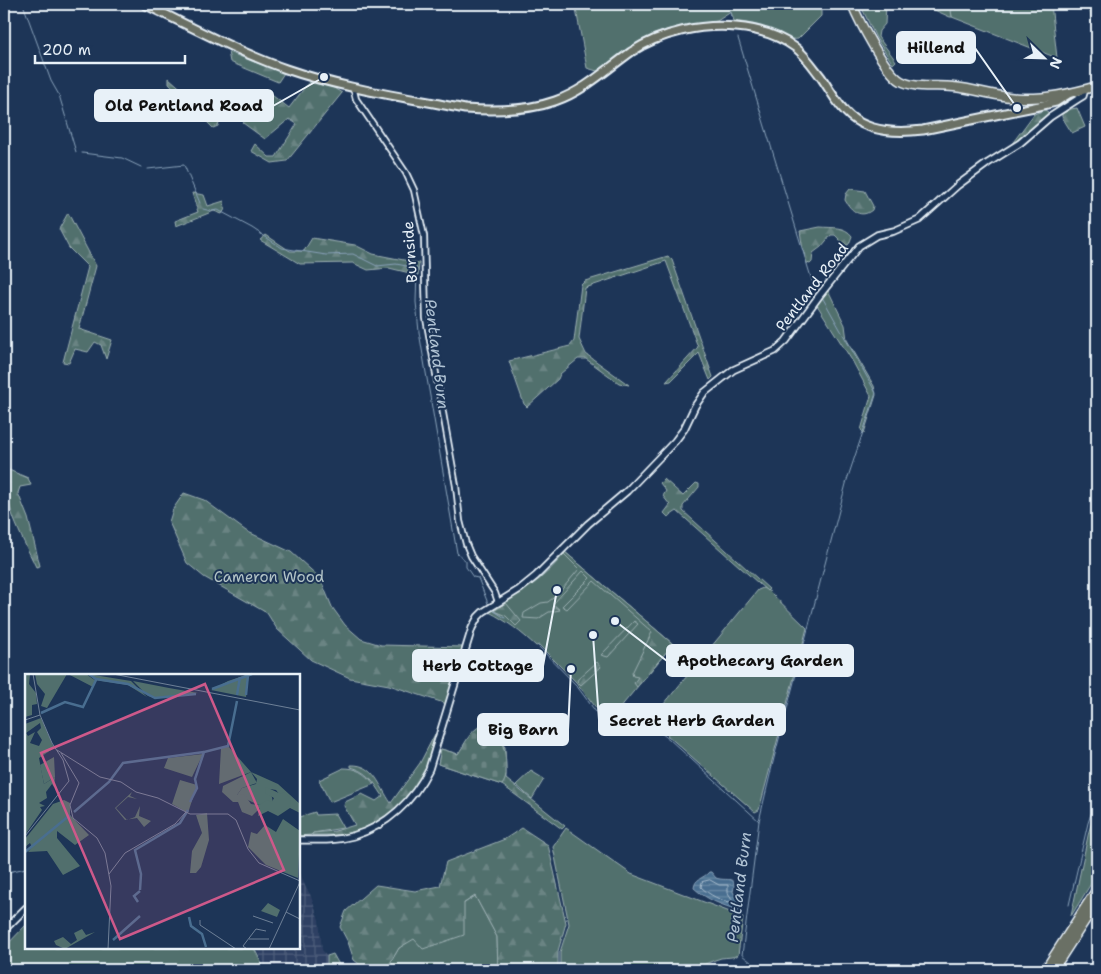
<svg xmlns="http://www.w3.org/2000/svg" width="1101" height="974" font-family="'Shantell Sans',sans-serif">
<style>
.industrial{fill:url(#industrial-grid)}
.green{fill:#516f6d;stroke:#9cb0b2}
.forest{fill:url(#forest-firs);stroke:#9cb0b2}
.cemetery{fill:url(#cemetery-stones);stroke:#9cb0b2}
.water{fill:url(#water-rules);stroke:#89a2ba}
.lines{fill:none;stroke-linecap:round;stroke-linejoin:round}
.shore{stroke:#a8bdce;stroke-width:1}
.stream{stroke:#89a2ba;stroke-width:1}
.street-casing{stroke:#e8f1f8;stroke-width:8}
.secondary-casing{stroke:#e8f1f8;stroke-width:9}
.primary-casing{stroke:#e8f1f8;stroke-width:11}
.highway-casing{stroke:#e8f1f8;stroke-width:11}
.street{stroke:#1d3557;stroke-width:4.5}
.secondary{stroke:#1d3557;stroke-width:5.5}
.primary{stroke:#6b7065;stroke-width:7}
.highway{stroke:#6b7065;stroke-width:8}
.labels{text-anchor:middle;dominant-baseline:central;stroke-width:4;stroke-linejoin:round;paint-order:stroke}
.street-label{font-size:15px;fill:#e8f1f8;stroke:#1d3557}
.park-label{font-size:15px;fill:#b3c4c7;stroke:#1d3557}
.water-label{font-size:16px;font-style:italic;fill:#b0c3d4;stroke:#1d3557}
.inset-river{fill:none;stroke:#496e90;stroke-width:2.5}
.inset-road{fill:none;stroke:#6e8097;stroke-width:1}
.view{fill:#cd598a;fill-opacity:0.15;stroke:#cd598a;stroke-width:2.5}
.inset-edge{fill:none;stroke:#e8f1f8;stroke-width:2.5}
.leader{fill:none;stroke:#e8f1f8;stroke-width:2}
.callout-dot{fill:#e8f1f8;stroke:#1d3557;stroke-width:2}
.callout{fill:#e8f1f8;stroke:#e8f1f8;stroke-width:2}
.callout-label{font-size:16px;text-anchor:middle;font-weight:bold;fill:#111}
</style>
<defs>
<pattern id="industrial-grid" width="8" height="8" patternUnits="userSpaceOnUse" patternTransform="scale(1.25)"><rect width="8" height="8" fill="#2f4164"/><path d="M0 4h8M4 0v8" fill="none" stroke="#4d5d7b"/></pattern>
<pattern id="forest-firs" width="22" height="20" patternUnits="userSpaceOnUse" patternTransform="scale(1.25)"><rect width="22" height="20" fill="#516f6d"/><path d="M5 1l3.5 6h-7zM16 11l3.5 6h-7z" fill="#6a8483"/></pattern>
<pattern id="cemetery-stones" width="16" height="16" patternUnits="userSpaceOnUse" patternTransform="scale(1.25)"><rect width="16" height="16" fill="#516f6d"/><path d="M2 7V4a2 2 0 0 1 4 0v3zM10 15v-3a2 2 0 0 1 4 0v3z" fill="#6a8483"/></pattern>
<pattern id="water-rules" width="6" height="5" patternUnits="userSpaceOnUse" patternTransform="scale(1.25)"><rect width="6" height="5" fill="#496e90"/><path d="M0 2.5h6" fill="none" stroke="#6c8aa6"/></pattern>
</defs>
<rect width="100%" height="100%" fill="#1d3557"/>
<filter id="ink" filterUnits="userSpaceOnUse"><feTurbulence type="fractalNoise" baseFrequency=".02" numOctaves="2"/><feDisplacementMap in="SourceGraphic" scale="10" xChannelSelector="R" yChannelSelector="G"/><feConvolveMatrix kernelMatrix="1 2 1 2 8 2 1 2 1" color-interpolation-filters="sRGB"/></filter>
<g filter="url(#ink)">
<path class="industrial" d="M299 871 306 888 310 894 319 920 322 950 327 956V970H267L256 948H299Z"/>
<g class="green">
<path d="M575 4H821V16L798 39C788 41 779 32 769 29 758 24 746 23 734 21L731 12 717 21 670 29 654 34 636 43 597 71 587 68Z"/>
<path d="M860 4H886L885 24 879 31 878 37 896 61 893 64 876 38Z"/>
<path d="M950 4H1051L1057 58 952 17Z"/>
<path d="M828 290 845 325 847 340 874 386 876 395 864 433 861 430 871 396 853 362 817 305Z"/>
<path d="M565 552 673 644 614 715 607 717 602 715 576 682 539 645 536 646C521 632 507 621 489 612 517 596 546 579 565 552Z"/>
<path d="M763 588 770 592 807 628 759 810 755 812 667 735 674 723 659 710 758 590Z"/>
<path d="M343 768C357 768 365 772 374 784L330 802 319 780 342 769Z"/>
<path d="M531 771 544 779 532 799 516 785Z"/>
<path d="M1097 807V874L1071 916 1089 831Z"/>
<path d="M315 812 316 815 335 814 343 828 313 833 311 835 299 836V817Z"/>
<path d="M566 828 631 874 743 917 738 955C732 958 728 957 721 958 711 961 703 965 694 970H560V952L569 924 553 847Z"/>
<path d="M475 896 497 937 498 970H386L399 948Z"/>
<path d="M26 925V948H254L265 970H4V948Z"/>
</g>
<g class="forest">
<path d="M921 4H950L952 17H950Z"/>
<path d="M1089 4H1097V61Z"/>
<path d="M228 52 284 73 278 82 230 62Z"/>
<path d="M169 78 219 122 218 126 213 128 169 83Z"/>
<path d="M309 82 332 87 342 93 287 161 272 163 251 151 255 144 269 157H276L297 124 289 119 265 139 243 123 269 93 289 108Z"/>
<path d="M1077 108 1085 127 1072 133 1062 117V114L1071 109Z"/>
<path d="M1045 110 1048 112 1047 117 1018 141 1011 145 1034 114Z"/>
<path d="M850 189 865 191 873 206 872 210C861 219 851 211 845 200L846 194Z"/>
<path d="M192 193 204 195 208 206 224 201 225 209 222 214 214 211 176 226 175 221 198 212Z"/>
<path d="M68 213 96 266 79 329 112 340 106 359 101 345 95 342 88 352 75 349 69 363 63 362 88 267 69 248 59 229Z"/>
<path d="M820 227C832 228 845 226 852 236L849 244 846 246 835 235H831L821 247 813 253 812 262 810 264 807 263 803 250 800 231Z"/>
<path d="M266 235 290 251H304L312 238 355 245 373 254 419 263 418 275 389 268 368 270 353 263 300 264 260 240Z"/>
<path d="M668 256 672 260 713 377 710 380 699 353 671 381 666 382 698 347 666 261 585 288 579 339 586 354 629 385 619 383 586 359H578L560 374 558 379 527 407 524 404 509 361 570 346 574 341 581 285 585 281Z"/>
<path d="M4 468 28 478 31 485 20 487 18 493 28 518 40 566 36 567C20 533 4 506 4 468Z"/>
<path d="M664 479 683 496 696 483 699 484V487L683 506V511L769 589 767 591 677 511 668 517 664 513 670 505 663 496 666 491 660 483Z"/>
<path d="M184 493 204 500 246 531 291 552 320 578 332 607 345 625 361 639 381 645 463 647 447 704 389 685 350 678 311 660 277 629 267 613 204 577 187 563 169 522 173 509Z"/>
<path d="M565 552 673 644 637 687 634 683 638 677 633 676 632 673 652 632 594 581 567 609 562 606 590 578 583 571 553 604 560 610 549 612 538 619 523 618 524 613 541 603 548 602 558 594 579 569 564 554Z"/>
<path d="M506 603 521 621 516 626 506 616 494 611Z"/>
<path d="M634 621 638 624 608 657 601 655Z"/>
<path d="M597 662 601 667 581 685 577 681 578 679Z"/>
<path d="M435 734C432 745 430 757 426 768 411 804 374 831 336 835 328 835 320 835 312 835L313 833 335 831 355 825 344 806 345 802 362 794 376 801 383 796C373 781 369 772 351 767V765C375 764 379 786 391 803L420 763Z"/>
<path d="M472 734 497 737 505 747 506 779 565 826 562 829 502 785 438 764 441 749 458 754Z"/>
<path d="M522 828 548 845 566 923 558 951V970H498L497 937 475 896 464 903V935L423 949 414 939 399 948 386 970H363V967L354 960 348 942 340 927 346 911 376 885 415 891 440 886 446 862 505 839Z"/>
<path d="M333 954 342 970H327V956Z"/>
</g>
<path class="cemetery" d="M482 726C502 735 505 745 506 765 506 774 507 778 502 785L438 764 441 749 458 754C464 746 471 728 482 726Z"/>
<path class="water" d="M709 872H711L716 878C727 882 737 874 733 892L742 904 740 909 738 910C722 905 707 900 694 888 695 878 703 879 709 872Z"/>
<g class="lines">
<path class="shore" d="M710 880 719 885H728V893L732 899V902C722 902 708 894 701 887L702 882Z"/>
<g class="stream">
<path d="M23 4 51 81 59 95 76 152"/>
<path d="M728 4 732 17"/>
<path d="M738 38 813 284 819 291"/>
<path d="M82 153 122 158 141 167"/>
<path d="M148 169 184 165 200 203"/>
<path d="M203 209 211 211 218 210 252 228 282 248 326 255 353 254 377 266 396 264 417 268 416 302 419 332 457 553 466 561V567L473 577 478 578 489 606"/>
<path d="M491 609 505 618"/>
<path d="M538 646 576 685 596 712 607 721 620 722 635 718 646 722 669 739 759 821 742 955 761 970"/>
<path d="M759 821 774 758 847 480 876 393 822 297"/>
<path d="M4 873 26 868"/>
<path d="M1069 905 1088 823 1097 796"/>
</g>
<defs>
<path id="street" d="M353 87 356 99 406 173 414 190 424 236 426 318 456 486 460 521 466 544 471 556 495 593 498 602"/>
<g id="secondary">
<path d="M299 840C317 840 335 841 353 836 387 826 413 801 429 769L472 628 478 617 483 612 520 589 536 576 588 524 627 491 675 441 684 429 695 406 704 393 733 370 775 351 786 341 819 296 859 246 877 235 894 231 919 220 958 185 988 163 1020 143 1050 117 1078 99 1083 96 1085 89"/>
<path d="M4 930 26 908"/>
</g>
<path id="primary" d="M144 4C190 26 238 52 286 69 344 89 405 97 465 109 494 111 527 111 555 101 584 91 607 69 631 52 661 32 701 24 736 27 758 29 779 35 796 48 806 56 814 68 821 77 830 90 838 106 850 116 870 133 899 133 923 130L1039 106 1056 102 1070 93"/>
<g id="highway">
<path d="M852 4C859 21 885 72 901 81 916 89 938 85 954 87 977 89 999 98 1022 98 1048 99 1073 93 1097 86"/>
<path d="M1045 970 1097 889"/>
<path d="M1053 970 1097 902"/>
</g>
</defs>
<use href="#street" class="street-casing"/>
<use href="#secondary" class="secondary-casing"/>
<use href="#primary" class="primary-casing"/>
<use href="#highway" class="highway-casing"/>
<use href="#street" class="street"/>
<use href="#secondary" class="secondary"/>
<use href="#primary" class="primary"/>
<use href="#highway" class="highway"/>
</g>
</g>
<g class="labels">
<g class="street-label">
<text transform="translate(410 252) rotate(-94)">Burnside</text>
<text transform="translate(812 287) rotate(-52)">Pentland Road</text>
</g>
<g class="park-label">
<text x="269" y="577">Cameron Wood</text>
</g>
<g class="water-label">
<text transform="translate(437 354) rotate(83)">Pentland Burn</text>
<text transform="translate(739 887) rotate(-83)">Pentland Burn</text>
</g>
</g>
<g transform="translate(25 674)">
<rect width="275" height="275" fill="#1d3557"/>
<path d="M0 0H5L4 10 11 19 12 30 7 31V41L0 43ZM10 0H42L22 34 16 32 20 20 12 10ZM43 0H61L71 7 68 13ZM108 7 144 14 173 19 131 24 123 22ZM203 72 226 98 194 110 196 74ZM178 80 167 103 139 94 143 84ZM29 83 30 103 19 110 15 91ZM226 98 253 110 275 130V139L265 134 251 116 245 115 248 128 234 131 212 121 217 114 231 110 232 105ZM155 106 172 111 163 139 147 130ZM39 126 45 129V141L64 161 50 171 32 157V164L55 192 38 201 22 177 3 178 7 173 5 169 0 173V165L28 130ZM258 145 275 157 273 204 241 191 223 173 226 158 232 160 240 151 251 158ZM243 229 255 236 252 243 236 237Z" fill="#516f6d"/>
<path d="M63 0 106 7 122 23 103 11 70 6ZM224 0 221 23 186 16 203 7ZM16 44 29 74 14 84 19 110 30 103 29 113 27 110 21 118 22 124 14 129 20 132 15 133 17 136 0 161V50ZM15 49 16 54 12 58 17 66 14 72 5 69 10 58 3 62 1 59ZM226 98 232 109 217 114 212 121 219 120 226 130 234 131 242 126 247 128 249 124 240 119 241 113 256 120 259 118 266 125 265 134 253 142 243 137 233 142 235 134 227 142 217 138 213 128H208L197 118 198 112ZM107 118 105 122 112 125 103 123 91 134 102 146 110 143 115 132 114 142 126 147 119 153 112 144 100 146 90 134ZM182 139 184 166 176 193 171 199H165L167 177 177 159 171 141ZM57 255 61 261 70 258 40 275 31 271 29 267 38 263 46 270 52 266 49 259Z" fill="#516f6d" fill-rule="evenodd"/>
<path class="inset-river" d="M64 0 71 5 103 10 130 24 171 20M187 15 227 0M212 21 215 3M221 21 223 1M16 39 40 28 58 33 71 6M165 128 172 114 170 105 179 78 203 72 212 27M49 138 84 108 98 89 179 78M0 178 45 141M115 216 116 200 110 176 155 149 163 136M113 228 109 222 115 217M164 243 166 252 177 260 181 273M88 266 115 242"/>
<path class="inset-road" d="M88 0 275 36M0 46 15 41M32 76 75 103 96 108 111 118 133 124 165 140H203L211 146 223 175 234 189 275 207M36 79 54 109 45 131 48 144 72 164 80 179 86 212 83 275M0 162 44 107 38 86 27 69 15 41 8 0M84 200 100 179 150 150 161 138M261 238 275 245M228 242 248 249M175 246V251L211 275M224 265H244M222 275 218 272 231 255 241 257M244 275 275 208"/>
<path class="view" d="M180 10 259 196 95 265 16 79Z"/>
<rect width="275" height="275" class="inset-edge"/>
</g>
<path class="leader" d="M1017 108L975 48M324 77L273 106M615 621L667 661M557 590L543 666M593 635L599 720M571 669L568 730"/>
<g class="callout-dot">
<circle cx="1017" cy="108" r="5"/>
<circle cx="324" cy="77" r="5"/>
<circle cx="615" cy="621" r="5"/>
<circle cx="557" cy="590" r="5"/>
<circle cx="593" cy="635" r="5"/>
<circle cx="571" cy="669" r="5"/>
</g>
<g class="callout">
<rect x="897" y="32" width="78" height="31" rx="5"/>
<rect x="95" y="90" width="178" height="31" rx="5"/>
<rect x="667" y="645" width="186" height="31" rx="5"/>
<rect x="413" y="650" width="130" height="31" rx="5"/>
<rect x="599" y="704" width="186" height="31" rx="5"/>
<rect x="478" y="714" width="90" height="31" rx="5"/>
</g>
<g class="callout-label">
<text x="936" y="53">Hillend</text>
<text x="184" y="111">Old Pentland Road</text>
<text x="760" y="666">Apothecary Garden</text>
<text x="478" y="671">Herb Cottage</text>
<text x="692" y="726">Secret Herb Garden</text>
<text x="523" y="735">Big Barn</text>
</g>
<rect width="1101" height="974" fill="none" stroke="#1d3557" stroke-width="20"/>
<rect x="10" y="10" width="1081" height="954" fill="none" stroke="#e8f1f8" stroke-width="2" filter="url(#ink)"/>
<g transform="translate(1044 58) rotate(113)" stroke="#1d3557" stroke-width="4" paint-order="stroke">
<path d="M0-4L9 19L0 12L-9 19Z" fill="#e8f1f8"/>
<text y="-8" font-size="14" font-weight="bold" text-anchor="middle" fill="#e8f1f8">N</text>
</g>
<path d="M35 55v8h150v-8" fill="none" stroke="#e8f1f8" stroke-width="2.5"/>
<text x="42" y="55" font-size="15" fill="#e8f1f8" stroke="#1d3557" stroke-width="4" paint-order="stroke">200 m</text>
</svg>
